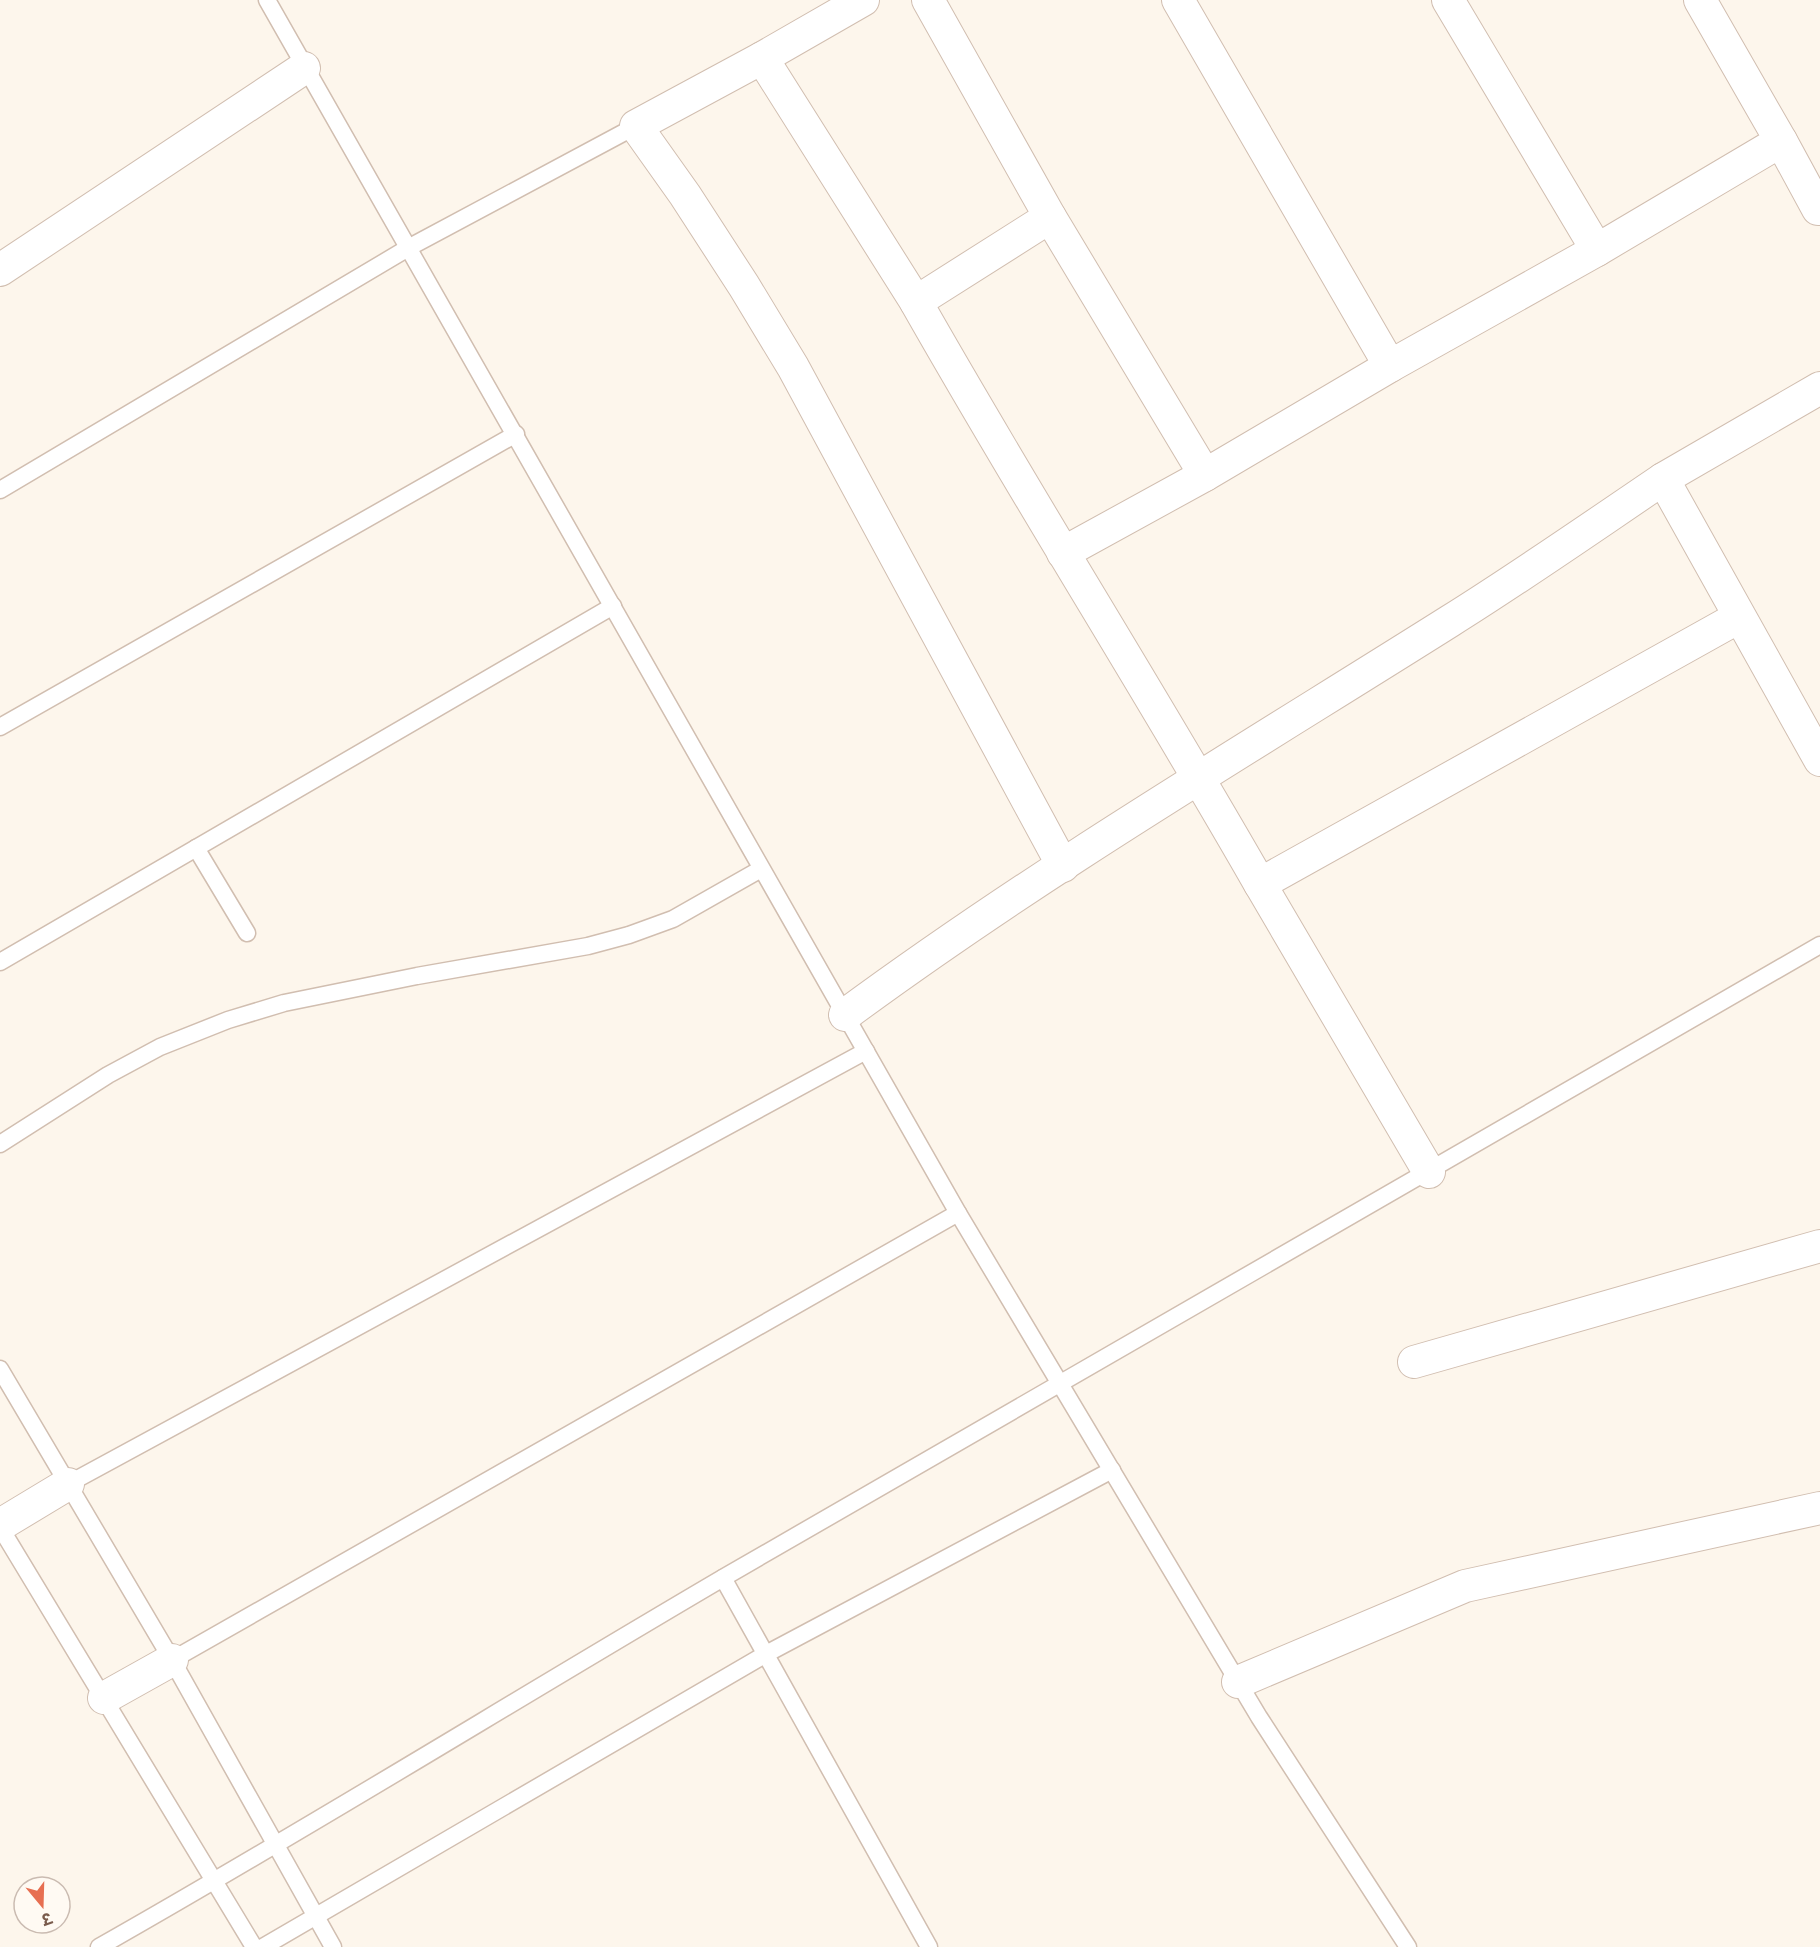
<svg xmlns="http://www.w3.org/2000/svg" width="1820" height="1947" font-family="Poppins,'Noto Sans Devanagari',sans-serif">
<style>
.lines{fill:none;stroke-linecap:round;stroke-linejoin:round}
.lane-casing{stroke:#d1beb0;stroke-width:19}
.street-casing{stroke:#d1beb0;stroke-width:34}
.lane{stroke:#fff;stroke-width:16}
.street{stroke:#fff;stroke-width:32}
</style>
<rect width="100%" height="100%" fill="#fdf6ec"/>
<g class="lines">
<defs>
<g id="lane">
<path d="M267 0 958 1213 1259 1717 1408 1947"/>
<path d="M0 490 408 248 636 126"/>
<path d="M0 727 516 434"/>
<path d="M196 848 247 933"/>
<path d="M0 962 613 606"/>
<path d="M0 1144 108 1075 160 1047 228 1020 284 1003 417 976 588 946 629 935 673 919 761 869"/>
<path d="M0 1369 172 1660 333 1947"/>
<path d="M68 1484 866 1051"/>
<path d="M0 1527 254 1947"/>
<path d="M723 1578 929 1947"/>
<path d="M172 1660 958 1213"/>
<path d="M99 1947C311 1827 518 1698 728 1575 1090 1363 1456 1156 1820 945"/>
<path d="M263 1947 766 1654 1112 1470"/>
</g>
<g id="street">
<path d="M863 0 762 58 916 302 1050 217 928 0"/>
<path d="M1178 0 1390 366 1597 250"/>
<path d="M1448 0 1597 250 1781 141 1700 0"/>
<path d="M762 58 636 126 685 195 744 286 793 367 1063 866"/>
<path d="M1781 141 1818 209 1820 208"/>
<path d="M1050 217 1205 475"/>
<path d="M0 270 304 68"/>
<path d="M916 302C1027 498 1148 688 1260 884"/>
<path d="M1820 388 1663 479 1820 760"/>
<path d="M1063 553 1205 475 1390 366"/>
<path d="M845 1015C1039 872 1247 749 1450 621 1522 576 1592 527 1663 479"/>
<path d="M1429 1172 1260 884 1739 617"/>
<path d="M1414 1362 1820 1246"/>
<path d="M0 1525 68 1484"/>
<path d="M1238 1682 1465 1586 1820 1508"/>
<path d="M104 1698 172 1660"/>
</g>
</defs>
<use href="#lane" class="lane-casing"/>
<use href="#street" class="street-casing"/>
<use href="#lane" class="lane"/>
<use href="#street" class="street"/>
</g>
<g transform="translate(42 1905) rotate(161)"><circle r="28" fill="#fffaf3" stroke="#cabbb1" stroke-width="1.5"/>
<path d="M0-4.5L10 22L0 15L-10 22Z" fill="#e76f51"/>
<text y="-9" font-size="16" font-weight="bold" text-anchor="middle" fill="#7a5c4d">उ</text>
</g>
</svg>
